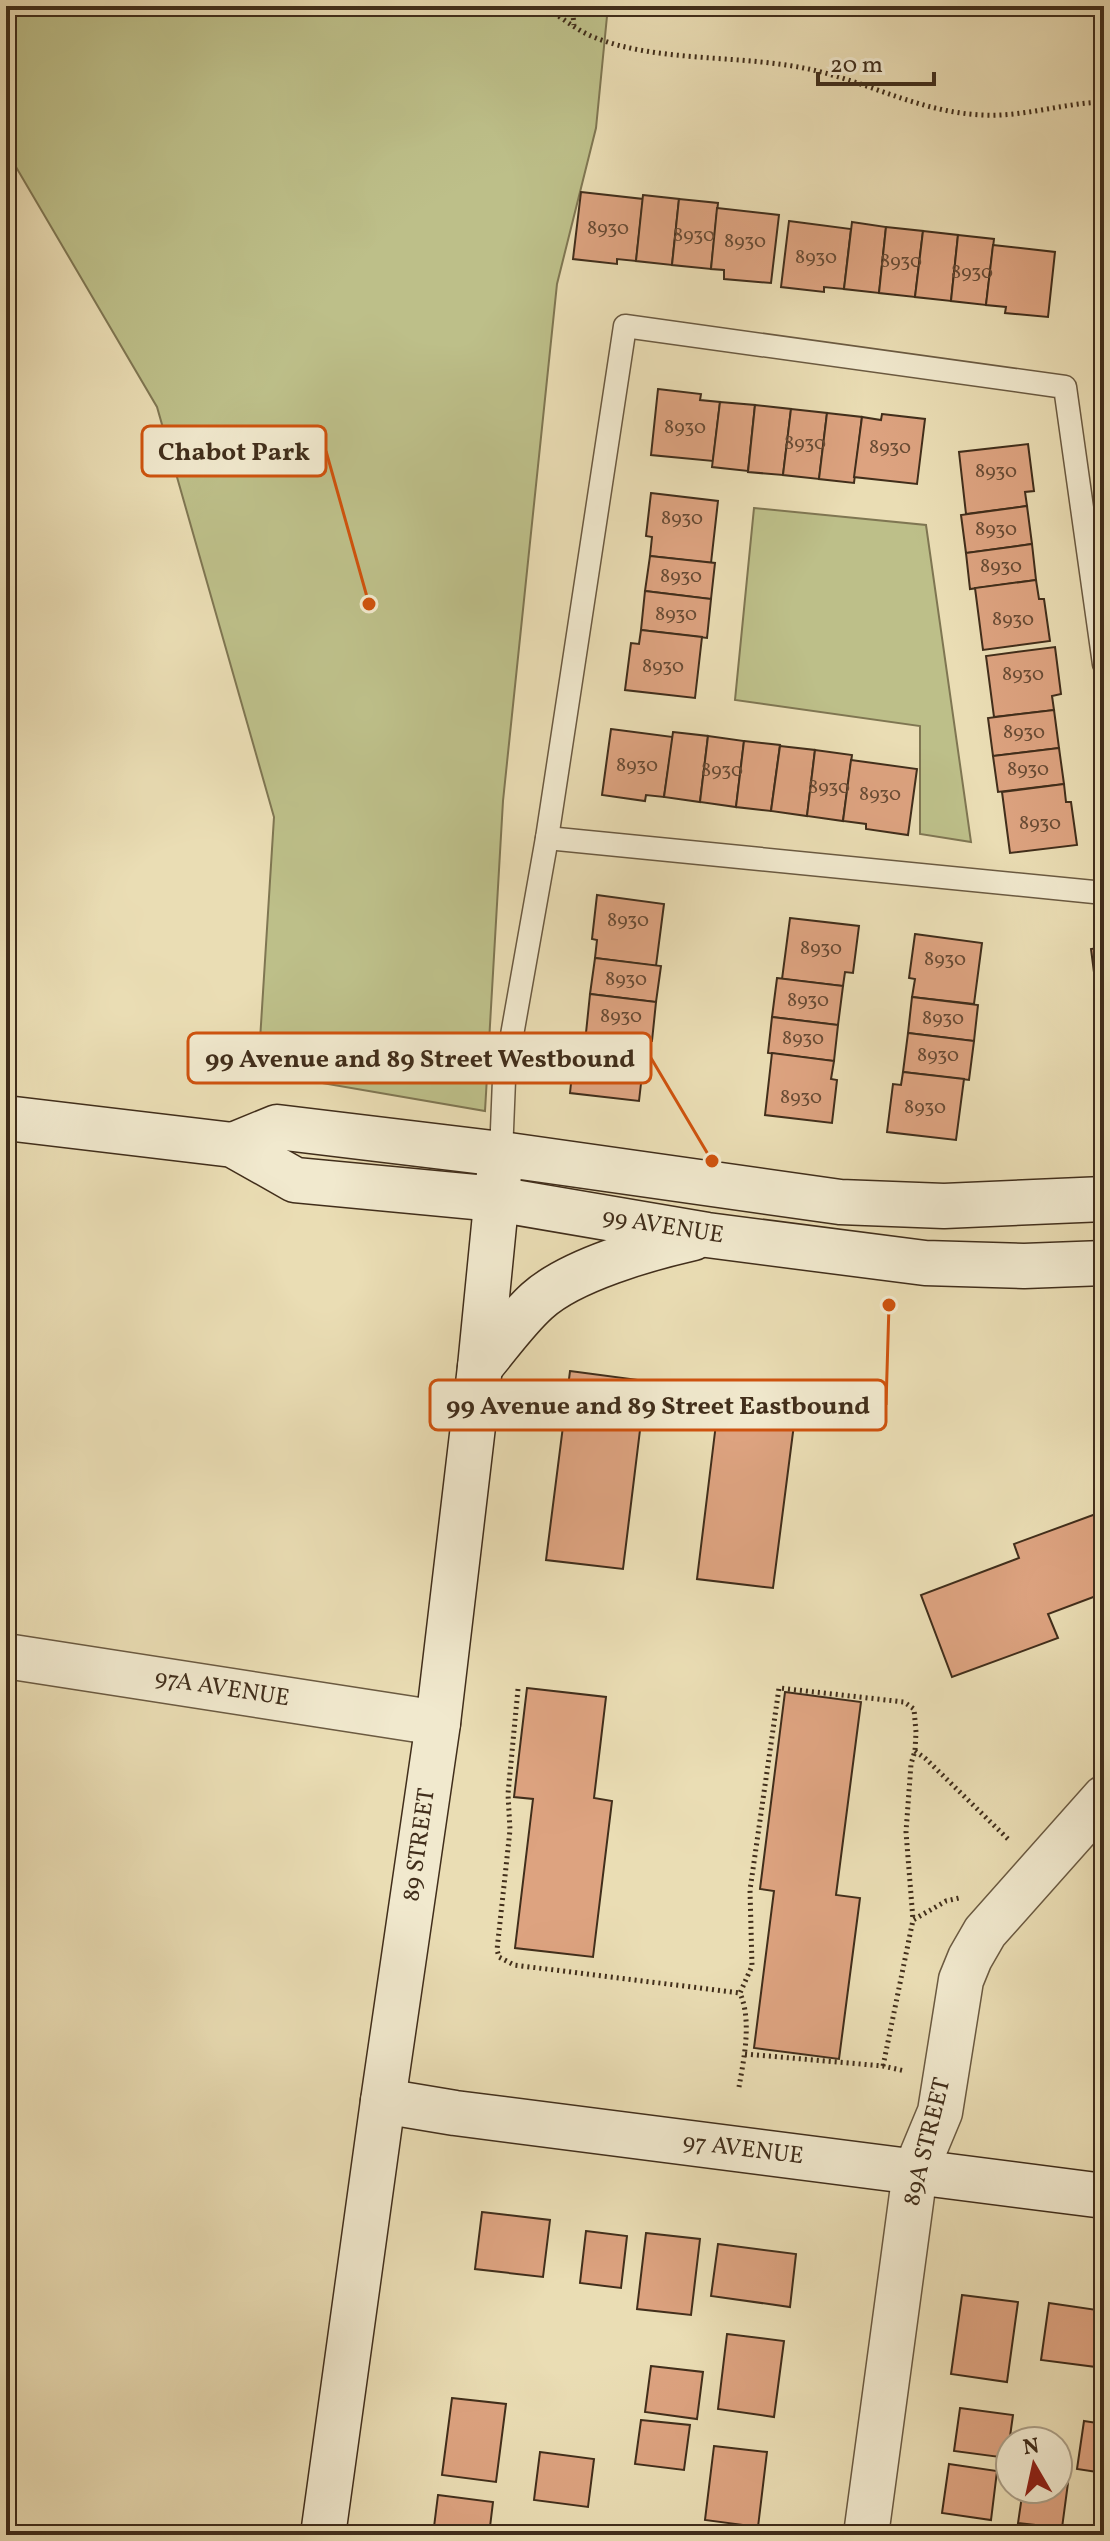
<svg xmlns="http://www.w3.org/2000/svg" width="1110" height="2541" font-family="Vollkorn,serif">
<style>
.green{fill:#bdbf89;stroke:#7f7652;stroke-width:2}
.building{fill:#dda380;stroke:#412e1b;stroke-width:2}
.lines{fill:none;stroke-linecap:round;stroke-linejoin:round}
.lane-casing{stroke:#6b5a41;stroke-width:25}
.street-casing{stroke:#6b5a41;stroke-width:47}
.secondary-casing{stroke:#412e1b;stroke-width:47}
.path{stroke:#412e1b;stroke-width:5;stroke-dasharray:2 4;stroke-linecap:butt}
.lane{stroke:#f1e9ce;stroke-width:22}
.street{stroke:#f1e9ce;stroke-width:44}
.secondary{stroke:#f1e9ce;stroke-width:44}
.labels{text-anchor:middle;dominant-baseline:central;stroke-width:6;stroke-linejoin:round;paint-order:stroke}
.number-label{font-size:20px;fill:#684b34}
.street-label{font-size:24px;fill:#412e1b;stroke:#f1e9ce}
.leader{fill:none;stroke:#cf530e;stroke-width:3}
.callout-dot{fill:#cf530e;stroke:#f1e9ce;stroke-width:3}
.callout{fill:#f1e9ce;stroke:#cf530e;stroke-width:3}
.callout-label{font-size:26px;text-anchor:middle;font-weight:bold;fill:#412e1b}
</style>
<rect width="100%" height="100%" fill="#eaddb4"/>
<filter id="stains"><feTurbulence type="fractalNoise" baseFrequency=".0025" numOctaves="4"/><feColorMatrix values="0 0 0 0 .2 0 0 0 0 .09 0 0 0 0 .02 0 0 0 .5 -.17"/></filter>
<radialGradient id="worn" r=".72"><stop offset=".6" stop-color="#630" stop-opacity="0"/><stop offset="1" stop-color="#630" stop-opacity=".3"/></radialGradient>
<g class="green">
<path d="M6 6H608L596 128 557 284 503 801 485 1111 258 1072 274 817 157 407 6 150Z"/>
<path d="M754 508 926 525 971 842 920 834V726L735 700Z"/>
</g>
<g class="building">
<path d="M581 192 643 199 636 261 617 259V264L573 259Z"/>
<path d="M643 195 679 199 672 265 636 261Z"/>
<path d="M679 199 718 203 711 269 672 265Z"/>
<path d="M717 208 779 215 771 283 724 279V270L711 269Z"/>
<path d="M789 221 851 229 844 289 824 287V292L781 287Z"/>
<path d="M852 222 886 227 879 293 844 289Z"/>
<path d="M886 227 923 231 915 297 879 293Z"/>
<path d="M923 231 958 235 951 301 915 297Z"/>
<path d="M958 235 994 239 986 305 951 301Z"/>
<path d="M993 245 1055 252 1048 317 1005 313 1006 307 986 305Z"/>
<path d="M658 389 701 394 700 400 720 402 713 461 651 455Z"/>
<path d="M720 402 755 405 748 471 712 467Z"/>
<path d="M755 405 791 409 783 475 748 472Z"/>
<path d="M791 409 827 413 819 479 783 475Z"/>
<path d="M827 413 862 417 854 483 819 479Z"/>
<path d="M882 414 925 419 917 484 854 477 862 417 881 420Z"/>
<path d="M1028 444 1034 491 1025 492 1027 506 966 514 959 452Z"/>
<path d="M651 493 718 501 711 563 650 556 652 537 646 536Z"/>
<path d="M1027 506 1032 544 966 553 961 515Z"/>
<path d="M1032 544 1036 580 970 589 966 553Z"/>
<path d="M650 556 715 563 711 599 645 591Z"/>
<path d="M1036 580 1039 599H1044L1050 641 983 650 975 588Z"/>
<path d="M645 591 711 599 707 638 641 630Z"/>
<path d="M641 630 702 637 695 698 625 690 631 643 639 644Z"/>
<path d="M1055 647 1061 694 1052 696 1054 710 994 717 986 656Z"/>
<path d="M1054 710 1059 748 993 756 988 718Z"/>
<path d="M611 729 673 737 664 797 646 795 645 801 602 795Z"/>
<path d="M673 732 708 736 700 802 664 797Z"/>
<path d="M708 736 744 741 736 807 700 802Z"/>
<path d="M744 741 780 745 771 811 736 807Z"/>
<path d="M780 746 815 750 807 816 771 811Z"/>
<path d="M1059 748 1064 784 998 792 993 756Z"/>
<path d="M815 750 852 755 843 821 807 816Z"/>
<path d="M851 760 917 769 908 835 866 829V824L843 821Z"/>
<path d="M1064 784 1066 802H1071L1077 845 1010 853 1002 792Z"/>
<path d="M597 895 664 904 656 966 595 958 597 940 592 939Z"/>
<path d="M790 918 859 926 853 973 845 972 843 986 782 979Z"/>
<path d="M915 934 982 943 974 1004 912 997 915 979 909 978Z"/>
<path d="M1104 947V1010L1099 1011 1091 949Z"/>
<path d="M595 958 661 966 656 1002 590 994Z"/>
<path d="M777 978 843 986 838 1025 772 1017Z"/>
<path d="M590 994 656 1002 652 1041 586 1033Z"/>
<path d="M912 997 978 1005 974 1041 908 1033Z"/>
<path d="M1104 1010V1046L1100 1047 1095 1011Z"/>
<path d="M772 1017 838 1025 834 1061 768 1053Z"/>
<path d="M586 1033 646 1040 639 1101 570 1093 575 1045 584 1047Z"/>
<path d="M908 1033 974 1041 969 1080 903 1072Z"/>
<path d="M772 1053 834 1061 831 1079 837 1080 832 1123 765 1115Z"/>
<path d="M903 1072 964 1079 956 1140 887 1132 893 1084 901 1085Z"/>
<path d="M570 1371 646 1381 623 1569 546 1560Z"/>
<path d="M720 1391 797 1401 773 1588 697 1579Z"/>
<path d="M1104 1511V1593L1048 1614 1058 1638 952 1677 921 1595 1019 1558 1014 1544Z"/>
<path d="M527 1688 606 1697 594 1798 612 1801 593 1957 515 1948 533 1799 514 1797Z"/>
<path d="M785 1692 861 1702 836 1895 860 1898 839 2059 754 2048 774 1891 760 1889Z"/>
<path d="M482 2212 550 2220 543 2277 475 2269Z"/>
<path d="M586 2231 627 2236 621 2288 580 2283Z"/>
<path d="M646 2233 700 2239 691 2315 637 2309Z"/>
<path d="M718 2244 796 2254 790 2307 711 2296Z"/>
<path d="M962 2295 1018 2302 1007 2382 951 2374Z"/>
<path d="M1049 2303 1104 2311V2368L1041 2360Z"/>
<path d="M727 2334 784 2341 774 2417 718 2409Z"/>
<path d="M651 2366 703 2372 697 2419 645 2412Z"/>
<path d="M452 2398 506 2404 496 2482 442 2475Z"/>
<path d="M960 2408 1013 2415 1007 2458 954 2451Z"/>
<path d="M641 2420 690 2425 684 2470 635 2464Z"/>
<path d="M1084 2421 1104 2424V2473L1077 2469Z"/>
<path d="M714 2446 767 2452 758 2527 705 2520Z"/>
<path d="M540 2452 594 2459 588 2507 534 2500Z"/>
<path d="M949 2464 997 2471 991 2520 942 2513Z"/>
<path d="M1058 2482 1068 2483 1062 2528 1018 2523 1023 2489H1058Z"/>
<path d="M438 2495 493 2502 489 2535H433Z"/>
</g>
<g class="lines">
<defs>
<g id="lane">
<path d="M547 838 1104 893"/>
<path d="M501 1154 504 1080 547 838 625 326 1065 387 1104 664"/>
</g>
<g id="street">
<path d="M6 1656 438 1723"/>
<path d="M866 2535 915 2172 940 2112 961 1980 970 1958 985 1932 1104 1798"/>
</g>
<g id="secondary">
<path d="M6 1118 233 1145 295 1180 496 1199 707 1235 925 1263 1024 1266 1104 1263"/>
<path d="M233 1145 277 1127 501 1154 840 1202 944 1206 1104 1199"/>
<path d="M480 1367C498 1346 516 1320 537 1301 571 1270 649 1248 693 1238"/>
<path d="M383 2101 455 2113 1104 2196"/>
<path d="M323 2535 383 2101 438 1723 480 1367 501 1154"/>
</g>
</defs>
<use href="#lane" class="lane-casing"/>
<use href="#street" class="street-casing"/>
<use href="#secondary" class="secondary-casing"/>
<g class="path">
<path d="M544 6C561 17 577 31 596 38 660 63 744 54 813 70 870 83 923 113 983 115 1024 117 1063 103 1104 102"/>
<path d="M572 6 574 25"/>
<path d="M518 1689 508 1794 510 1830 497 1950 499 1957 514 1965 740 1993"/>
<path d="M915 1751 926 1759 1010 1841"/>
<path d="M745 2054 883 2066 905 2071"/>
<path d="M883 2066 913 1920 946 1901 959 1898"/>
<path d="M739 2087C744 2058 752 2021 740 1993L752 1966 750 1890 779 1688 904 1702 914 1709 916 1732 915 1751 911 1764 906 1832 913 1920"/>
</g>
<use href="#lane" class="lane"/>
<use href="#street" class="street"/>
<use href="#secondary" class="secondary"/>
</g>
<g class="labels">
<g class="number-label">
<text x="608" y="229">8930</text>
<text x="694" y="236">8930</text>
<text x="745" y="242">8930</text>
<text x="816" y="258">8930</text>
<text x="901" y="262">8930</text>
<text x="972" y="273">8930</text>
<text x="685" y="428">8930</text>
<text x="805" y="444">8930</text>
<text x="890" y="448">8930</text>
<text x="996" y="472">8930</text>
<text x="682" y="519">8930</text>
<text x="996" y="530">8930</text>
<text x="1001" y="567">8930</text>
<text x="681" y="577">8930</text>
<text x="676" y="615">8930</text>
<text x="1013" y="620">8930</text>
<text x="663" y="667">8930</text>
<text x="1023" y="675">8930</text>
<text x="1024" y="733">8930</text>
<text x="637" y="766">8930</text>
<text x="1028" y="770">8930</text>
<text x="722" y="771">8930</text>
<text x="829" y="788">8930</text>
<text x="880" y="795">8930</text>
<text x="1040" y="824">8930</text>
<text x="628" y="921">8930</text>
<text x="821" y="949">8930</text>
<text x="945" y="960">8930</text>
<text x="626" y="980">8930</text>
<text x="808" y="1001">8930</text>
<text x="621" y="1017">8930</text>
<text x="943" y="1019">8930</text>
<text x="803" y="1039">8930</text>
<text x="938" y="1056">8930</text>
<text x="801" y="1098">8930</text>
<text x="925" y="1108">8930</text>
</g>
<g class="street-label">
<text transform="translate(663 1227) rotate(9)">99 AVENUE</text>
<text transform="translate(222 1689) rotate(9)">97A AVENUE</text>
<text transform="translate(420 1845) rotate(-82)">89 STREET</text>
<text transform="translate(928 2142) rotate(-76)">89A STREET</text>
<text transform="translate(743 2150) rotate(7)">97 AVENUE</text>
</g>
</g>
<path class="leader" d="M369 604L326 451M712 1161L651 1058M889 1305L886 1405"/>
<g class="callout-dot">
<circle cx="369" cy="604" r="8"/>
<circle cx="712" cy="1161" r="8"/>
<circle cx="889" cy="1305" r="8"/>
</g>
<g class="callout">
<rect x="142" y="426" width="184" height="50" rx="8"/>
<rect x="188" y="1033" width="463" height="50" rx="8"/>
<rect x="430" y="1380" width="456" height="50" rx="8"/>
</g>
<g class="callout-label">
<text x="234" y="460">Chabot Park</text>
<text x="420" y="1067">99 Avenue and 89 Street Westbound</text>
<text x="658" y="1414">99 Avenue and 89 Street Eastbound</text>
</g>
<rect width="1110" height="2541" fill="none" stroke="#eaddb4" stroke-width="32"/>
<rect x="8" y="8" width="1094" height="2525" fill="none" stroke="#412e1b" stroke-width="4"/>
<rect x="16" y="16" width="1078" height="2509" fill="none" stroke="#412e1b" stroke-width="2"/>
<g transform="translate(1034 2465) rotate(351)"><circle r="38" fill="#f1e9ce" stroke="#ab9e86" stroke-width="2"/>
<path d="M0-6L14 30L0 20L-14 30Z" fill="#8f2418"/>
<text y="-12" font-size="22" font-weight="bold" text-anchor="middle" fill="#412e1b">N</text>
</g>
<path d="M818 72v12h116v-12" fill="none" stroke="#412e1b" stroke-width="4"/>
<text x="830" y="72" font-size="24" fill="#412e1b" stroke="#f1e9ce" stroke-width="6" paint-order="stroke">20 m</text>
<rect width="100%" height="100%" filter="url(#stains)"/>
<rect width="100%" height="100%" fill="url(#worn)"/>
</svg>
